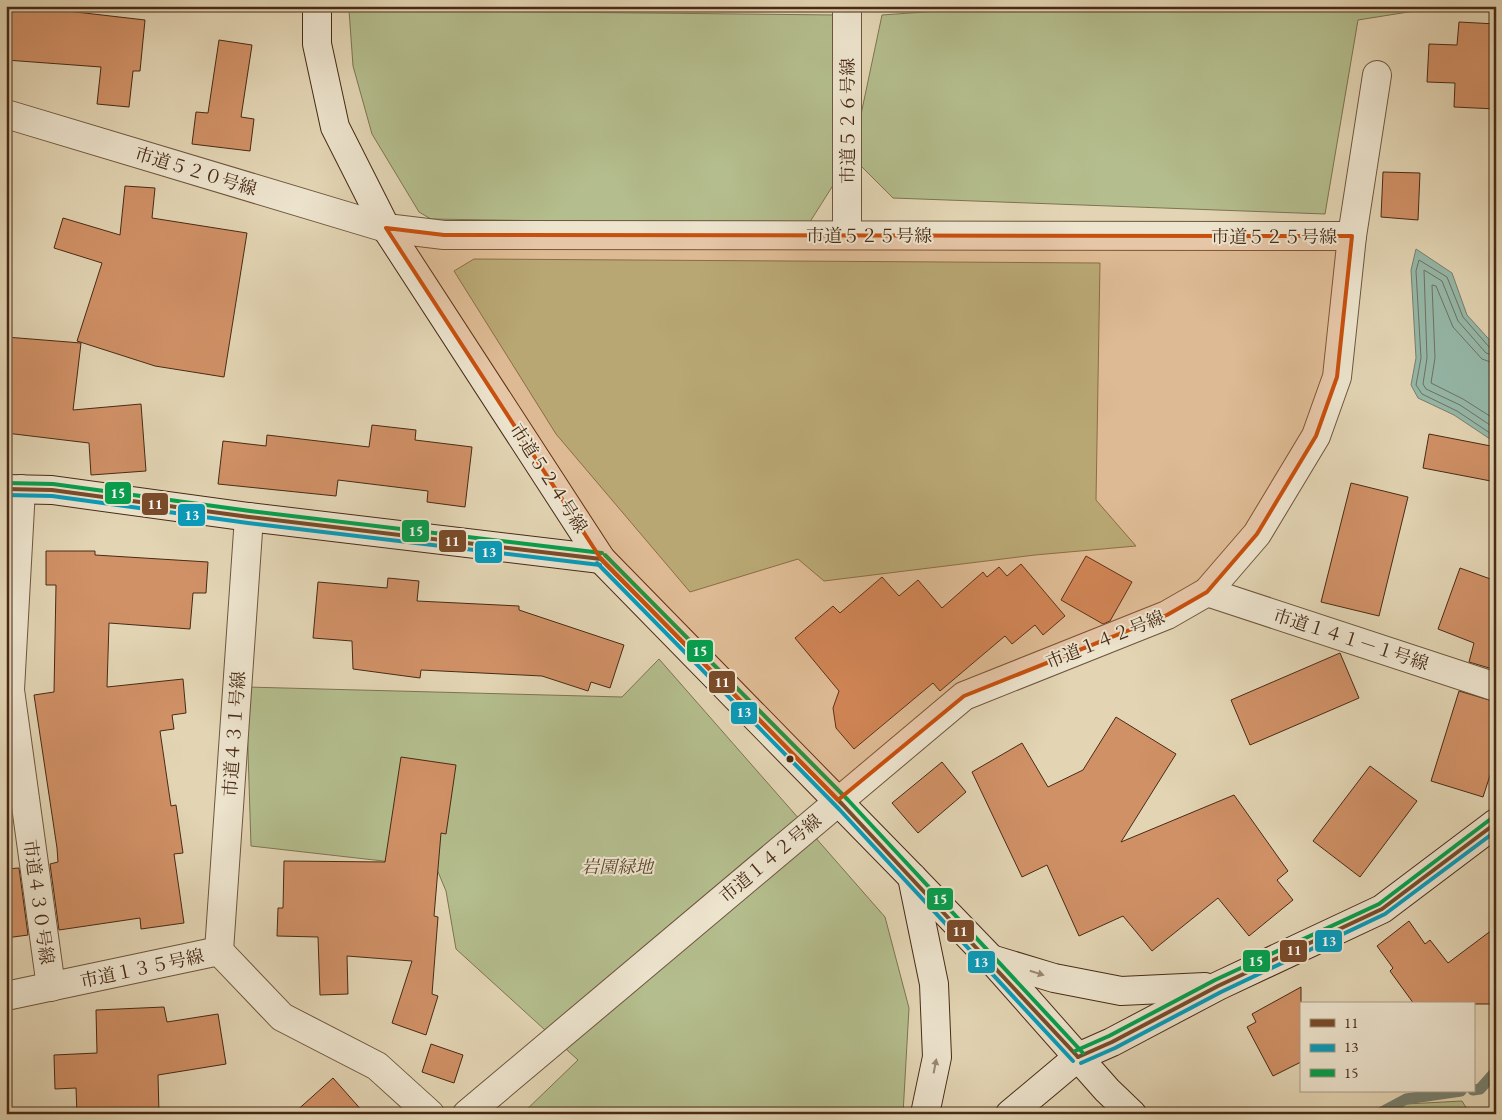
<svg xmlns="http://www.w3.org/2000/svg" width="1502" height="1120" font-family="'EB Garamond','Noto Serif JP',serif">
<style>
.green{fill:#b4bd8d;stroke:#7e7451}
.water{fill:#96b9aa;stroke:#77806e}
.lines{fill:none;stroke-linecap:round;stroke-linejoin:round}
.shore{stroke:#6f7260;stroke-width:1}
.stream{stroke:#77806e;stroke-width:11}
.building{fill:#d19167;stroke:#482a15}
.street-casing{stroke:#6f553d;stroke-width:30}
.secondary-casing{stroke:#482a15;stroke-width:30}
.street{stroke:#ede4ce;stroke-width:28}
.secondary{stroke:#ede4ce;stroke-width:28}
.bus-1-casing{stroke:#ede4ce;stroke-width:8}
.bus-2-casing{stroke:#ede4ce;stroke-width:8}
.bus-3-casing{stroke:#ede4ce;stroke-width:8}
.bus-1{stroke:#7a4b2a;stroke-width:4}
.bus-2{stroke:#079cbc;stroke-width:4}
.bus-3{stroke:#04a04e;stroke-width:4}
.oneway{fill:#9a8772}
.marked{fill:#c8500e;fill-opacity:0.2;stroke:#c8500e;stroke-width:4;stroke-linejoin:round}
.bus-dot{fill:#482a15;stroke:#ede4ce;stroke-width:2}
.labels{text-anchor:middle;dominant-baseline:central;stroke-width:4;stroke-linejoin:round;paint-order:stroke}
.street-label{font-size:18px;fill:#482a15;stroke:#ede4ce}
.park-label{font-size:18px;font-style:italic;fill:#5e472d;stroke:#ede4ce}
.line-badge{stroke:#ede4ce;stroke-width:2}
.badge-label{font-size:14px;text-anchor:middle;font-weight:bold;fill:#fff}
</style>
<rect width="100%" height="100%" fill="#e3d5b4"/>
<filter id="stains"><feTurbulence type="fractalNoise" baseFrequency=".004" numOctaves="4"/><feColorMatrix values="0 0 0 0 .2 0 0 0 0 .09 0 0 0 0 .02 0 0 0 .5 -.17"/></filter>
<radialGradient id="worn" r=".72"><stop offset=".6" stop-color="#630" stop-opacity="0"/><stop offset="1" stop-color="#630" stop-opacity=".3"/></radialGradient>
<g class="green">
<path d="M1009 6H1446L1358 20 1325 214 893 198 852 157 882 15Z"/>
<path d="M349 10 836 15 837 179 808 225 431 219 419 212 372 134 353 66Z"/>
<path d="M474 259 1100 263 1096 500 1136 546 1035 555 824 581 798 559 690 592 556 434 454 271Z"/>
<path d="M659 659 885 917 909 1008 903 1114H522L578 1060 456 949 446 891 436 867 251 846 246 687 622 697Z"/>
<path d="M1462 1101 1470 1114H1395L1406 1104Z"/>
</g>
<path class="water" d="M1416 249 1452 273 1467 315 1496 347V443L1454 415 1418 398 1411 385 1416 358 1411 270Z"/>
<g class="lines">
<g class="shore">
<path d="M1496 350 1490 348 1463 317 1447 277 1419 260 1416 271 1421 358 1416 385 1422 394 1457 411 1496 437"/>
<path d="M1496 356 1486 353 1458 321 1442 281 1424 270 1427 358 1423 384 1426 389 1460 405 1496 429"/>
<path d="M1496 364 1482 359 1453 327 1436 286 1432 285 1435 358 1431 383 1463 399 1496 420"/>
</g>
<g class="stream">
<path d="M1473 1090 1480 1089 1496 1071"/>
<path d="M1378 1114 1406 1099 1461 1091"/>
</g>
</g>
<g class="building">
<path d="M6 6H51L50 9 145 20 140 71H133L129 107 97 104 101 67 6 60Z"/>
<path d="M1459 22 1496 24V109L1454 107 1455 83 1427 82 1429 44 1457 45Z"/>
<path d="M219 40 252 45 241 117 254 119 250 151 192 144 196 112 208 113Z"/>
<path d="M1383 172 1420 173 1418 220 1381 217Z"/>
<path d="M125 186 155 188 152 218 247 233 224 377 155 366 77 341 102 263 54 248 63 218 120 235Z"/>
<path d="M6 337 81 343 73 410 141 404 146 471 91 475 89 443 6 433Z"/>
<path d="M372 425 416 430 415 440 472 447 465 507 427 502 428 491 338 480 336 496 218 484 223 441 266 446 267 435 369 447Z"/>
<path d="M1429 434 1496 447V482L1423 468Z"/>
<path d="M1351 483 1408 497 1379 616 1321 602Z"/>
<path d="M46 551H95V555L208 562 206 593H193L190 629 109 623 107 687 183 679 186 713 172 715 174 729 160 731 171 806 176 805 183 853 174 854 184 923 141 929 140 918 59 930 50 864 58 862 57 848 34 695 54 692 56 585H46Z"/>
<path d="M1086 556 1132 582 1110 621 1103 624 1061 600Z"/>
<path d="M1021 564 1065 616 1043 635 1035 625 1012 644 1005 636 940 691 933 683 854 749 836 728 833 708 839 691 795 638 833 606 840 613 882 577 899 596 918 580 942 608 983 572 987 577 999 567 1007 576Z"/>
<path d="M1460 568 1496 581V670L1469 662 1474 643 1438 629Z"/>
<path d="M388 578 419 581 417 601 519 606V610L624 645 610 688 591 682 588 691 542 676 421 670 420 678 353 669 352 641 313 638 318 582 387 588Z"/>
<path d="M1340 653 1359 698 1250 745 1231 700Z"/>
<path d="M1459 691 1496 702V757L1483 797 1431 781Z"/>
<path d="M1116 717 1176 754 1121 842 1234 795 1288 871 1277 880 1293 900 1249 936 1218 898 1152 951 1123 916 1079 936 1047 865 1022 877 972 772 1022 743 1048 787 1083 770Z"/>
<path d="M401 757 456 765 446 834 441 833 434 916 438 917 432 994 438 996 426 1035 392 1023 412 961 347 956 348 994 320 995 318 937 277 936 278 908H283L284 861 385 862Z"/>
<path d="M942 762 966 792 918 833 892 803Z"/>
<path d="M1370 766 1417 801 1360 877 1313 841Z"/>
<path d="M19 868 28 935 6 938V869Z"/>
<path d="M1409 921 1425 944 1430 940 1448 963 1496 927V1004H1414L1390 971 1393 968 1377 946Z"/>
<path d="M1301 987V1062L1273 1076 1247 1027 1256 1022 1252 1014Z"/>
<path d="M164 1007 167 1022 218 1014 226 1064 158 1075 159 1114H77L76 1088 55 1089 54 1055 97 1053 96 1010Z"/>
<path d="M431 1044 463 1055 454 1083 422 1072Z"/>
<path d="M333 1078 365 1114H293Z"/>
</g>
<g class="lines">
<defs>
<g id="street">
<path d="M847 6V235"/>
<path d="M6 114 386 228 444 235 1352 236"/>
<path d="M21 489 10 690 51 987"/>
<path d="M1207 592 1496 687"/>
<path d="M219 951 249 517"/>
<path d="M219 951 282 1017 377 1066 430 1114"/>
<path d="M6 996 219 951"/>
<path d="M467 1114 964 696 1167 615 1207 592 1257 534 1316 436 1337 377 1352 236 1377 75"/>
</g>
<g id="secondary">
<path d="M317 6V44L335 127 386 228 601 559 912 877 991 959 1107 1090 1132 1114"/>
<path d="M6 489 52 490 249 517 601 559"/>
<path d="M912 877 934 984 937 1057 925 1114"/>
<path d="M991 959 1054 978 1121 991 1205 987"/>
<path d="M1010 1114 1078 1057 1112 1042 1218 986 1382 909 1496 823"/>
</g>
</defs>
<use href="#street" class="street-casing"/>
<use href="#secondary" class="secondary-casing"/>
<use href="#street" class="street"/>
<use href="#secondary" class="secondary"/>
<defs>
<g id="bus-1">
<path d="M6 489 52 490 249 517 601 559"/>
<path d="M601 559 843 805 1078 1057"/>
<path d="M1078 1057 1112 1042 1218 986 1382 909 1496 823"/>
</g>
<g id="bus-2">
<path d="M6 495 52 496 248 523 600 565"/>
<path d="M597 563 839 809 1073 1061"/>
<path d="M1081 1063 1115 1048 1221 992 1385 914 1496 831"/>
</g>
<g id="bus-3">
<path d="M6 483 53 484 250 511 602 553"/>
<path d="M605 555 848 800 1083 1053"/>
<path d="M1075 1051 1109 1036 1215 980 1379 904 1492 818"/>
</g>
</defs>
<use href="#bus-1" class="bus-1-casing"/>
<use href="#bus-2" class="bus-2-casing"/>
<use href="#bus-3" class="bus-3-casing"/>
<use href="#bus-1" class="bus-1"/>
<use href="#bus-2" class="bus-2"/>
<use href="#bus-3" class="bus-3"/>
</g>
<defs><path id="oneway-solid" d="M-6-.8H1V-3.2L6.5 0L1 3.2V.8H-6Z" transform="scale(1.25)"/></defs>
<g class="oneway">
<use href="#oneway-solid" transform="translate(1037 973) rotate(17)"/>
<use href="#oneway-solid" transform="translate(935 1066) rotate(-79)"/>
</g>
<path class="marked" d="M386 228 444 235 1352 236 1337 377 1316 436 1257 534 1207 592 1167 615 964 696 838 800 601 559Z"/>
<circle class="bus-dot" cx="790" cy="759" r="4.5"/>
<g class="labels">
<g class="street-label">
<text transform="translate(847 121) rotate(-90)">市道５２６号線</text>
<text transform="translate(196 171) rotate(17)">市道５２０号線</text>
<text x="869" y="235">市道５２５号線</text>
<text x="1274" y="236">市道５２５号線</text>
<text transform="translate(549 478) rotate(57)">市道５２４号線</text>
<text transform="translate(1105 639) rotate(-22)">市道１４２号線</text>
<text transform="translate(1351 639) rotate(18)">市道１４１－１号線</text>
<text transform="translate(234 734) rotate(-86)">市道４３１号線</text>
<text transform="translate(770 858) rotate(-40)">市道１４２号線</text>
<text transform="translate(39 902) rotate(82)">市道４３０号線</text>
<text transform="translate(142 968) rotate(-12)">市道１３５号線</text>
</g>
<g class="park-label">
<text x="617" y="866">岩園緑地</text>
</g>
</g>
<g class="line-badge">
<rect x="104" y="481" width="28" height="24" rx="5" fill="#04a04e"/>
<rect x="141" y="492" width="28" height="24" rx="5" fill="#7a4b2a"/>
<rect x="177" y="503" width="29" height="24" rx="5" fill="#079cbc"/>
<rect x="401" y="519" width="29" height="24" rx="5" fill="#04a04e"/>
<rect x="438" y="529" width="29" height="24" rx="5" fill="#7a4b2a"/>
<rect x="474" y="540" width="29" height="24" rx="5" fill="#079cbc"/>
<rect x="686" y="639" width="28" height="24" rx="5" fill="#04a04e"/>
<rect x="708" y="670" width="28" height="24" rx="5" fill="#7a4b2a"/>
<rect x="730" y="701" width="28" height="24" rx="5" fill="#079cbc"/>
<rect x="926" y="887" width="28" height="24" rx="5" fill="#04a04e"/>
<rect x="946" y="919" width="29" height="24" rx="5" fill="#7a4b2a"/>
<rect x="1314" y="929" width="29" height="24" rx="5" fill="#079cbc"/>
<rect x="1279" y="939" width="29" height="24" rx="5" fill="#7a4b2a"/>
<rect x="1242" y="949" width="29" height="24" rx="5" fill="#04a04e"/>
<rect x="967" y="950" width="29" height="24" rx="5" fill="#079cbc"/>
</g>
<g class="badge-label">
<text x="118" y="498">15</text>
<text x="155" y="509">11</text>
<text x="192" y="520">13</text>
<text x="416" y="536">15</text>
<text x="452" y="546">11</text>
<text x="489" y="557">13</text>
<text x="700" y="656">15</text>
<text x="722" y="687">11</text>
<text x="744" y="717">13</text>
<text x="940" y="904">15</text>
<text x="960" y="936">11</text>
<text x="1329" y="946">13</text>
<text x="1294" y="955">11</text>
<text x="1256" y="966">15</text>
<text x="981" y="967">13</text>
</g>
<rect width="1502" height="1120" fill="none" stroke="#e3d5b4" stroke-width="25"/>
<rect x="8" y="8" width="1487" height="1105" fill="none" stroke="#482a15" stroke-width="2.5"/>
<rect x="12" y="12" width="1477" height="1095" fill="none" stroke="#482a15"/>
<rect x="1300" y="1002" width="175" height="90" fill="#ede4ce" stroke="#ab9a84"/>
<rect x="1310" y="1019" width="25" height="8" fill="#7a4b2a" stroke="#ab9a84"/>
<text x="1344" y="1028" font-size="15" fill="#482a15">11</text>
<rect x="1310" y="1044" width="25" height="8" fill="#079cbc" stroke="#ab9a84"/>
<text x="1344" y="1052" font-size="15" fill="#482a15">13</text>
<rect x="1310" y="1069" width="25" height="8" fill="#04a04e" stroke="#ab9a84"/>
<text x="1344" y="1078" font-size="15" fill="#482a15">15</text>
<rect width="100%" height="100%" filter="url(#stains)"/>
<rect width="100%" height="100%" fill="url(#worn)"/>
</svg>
